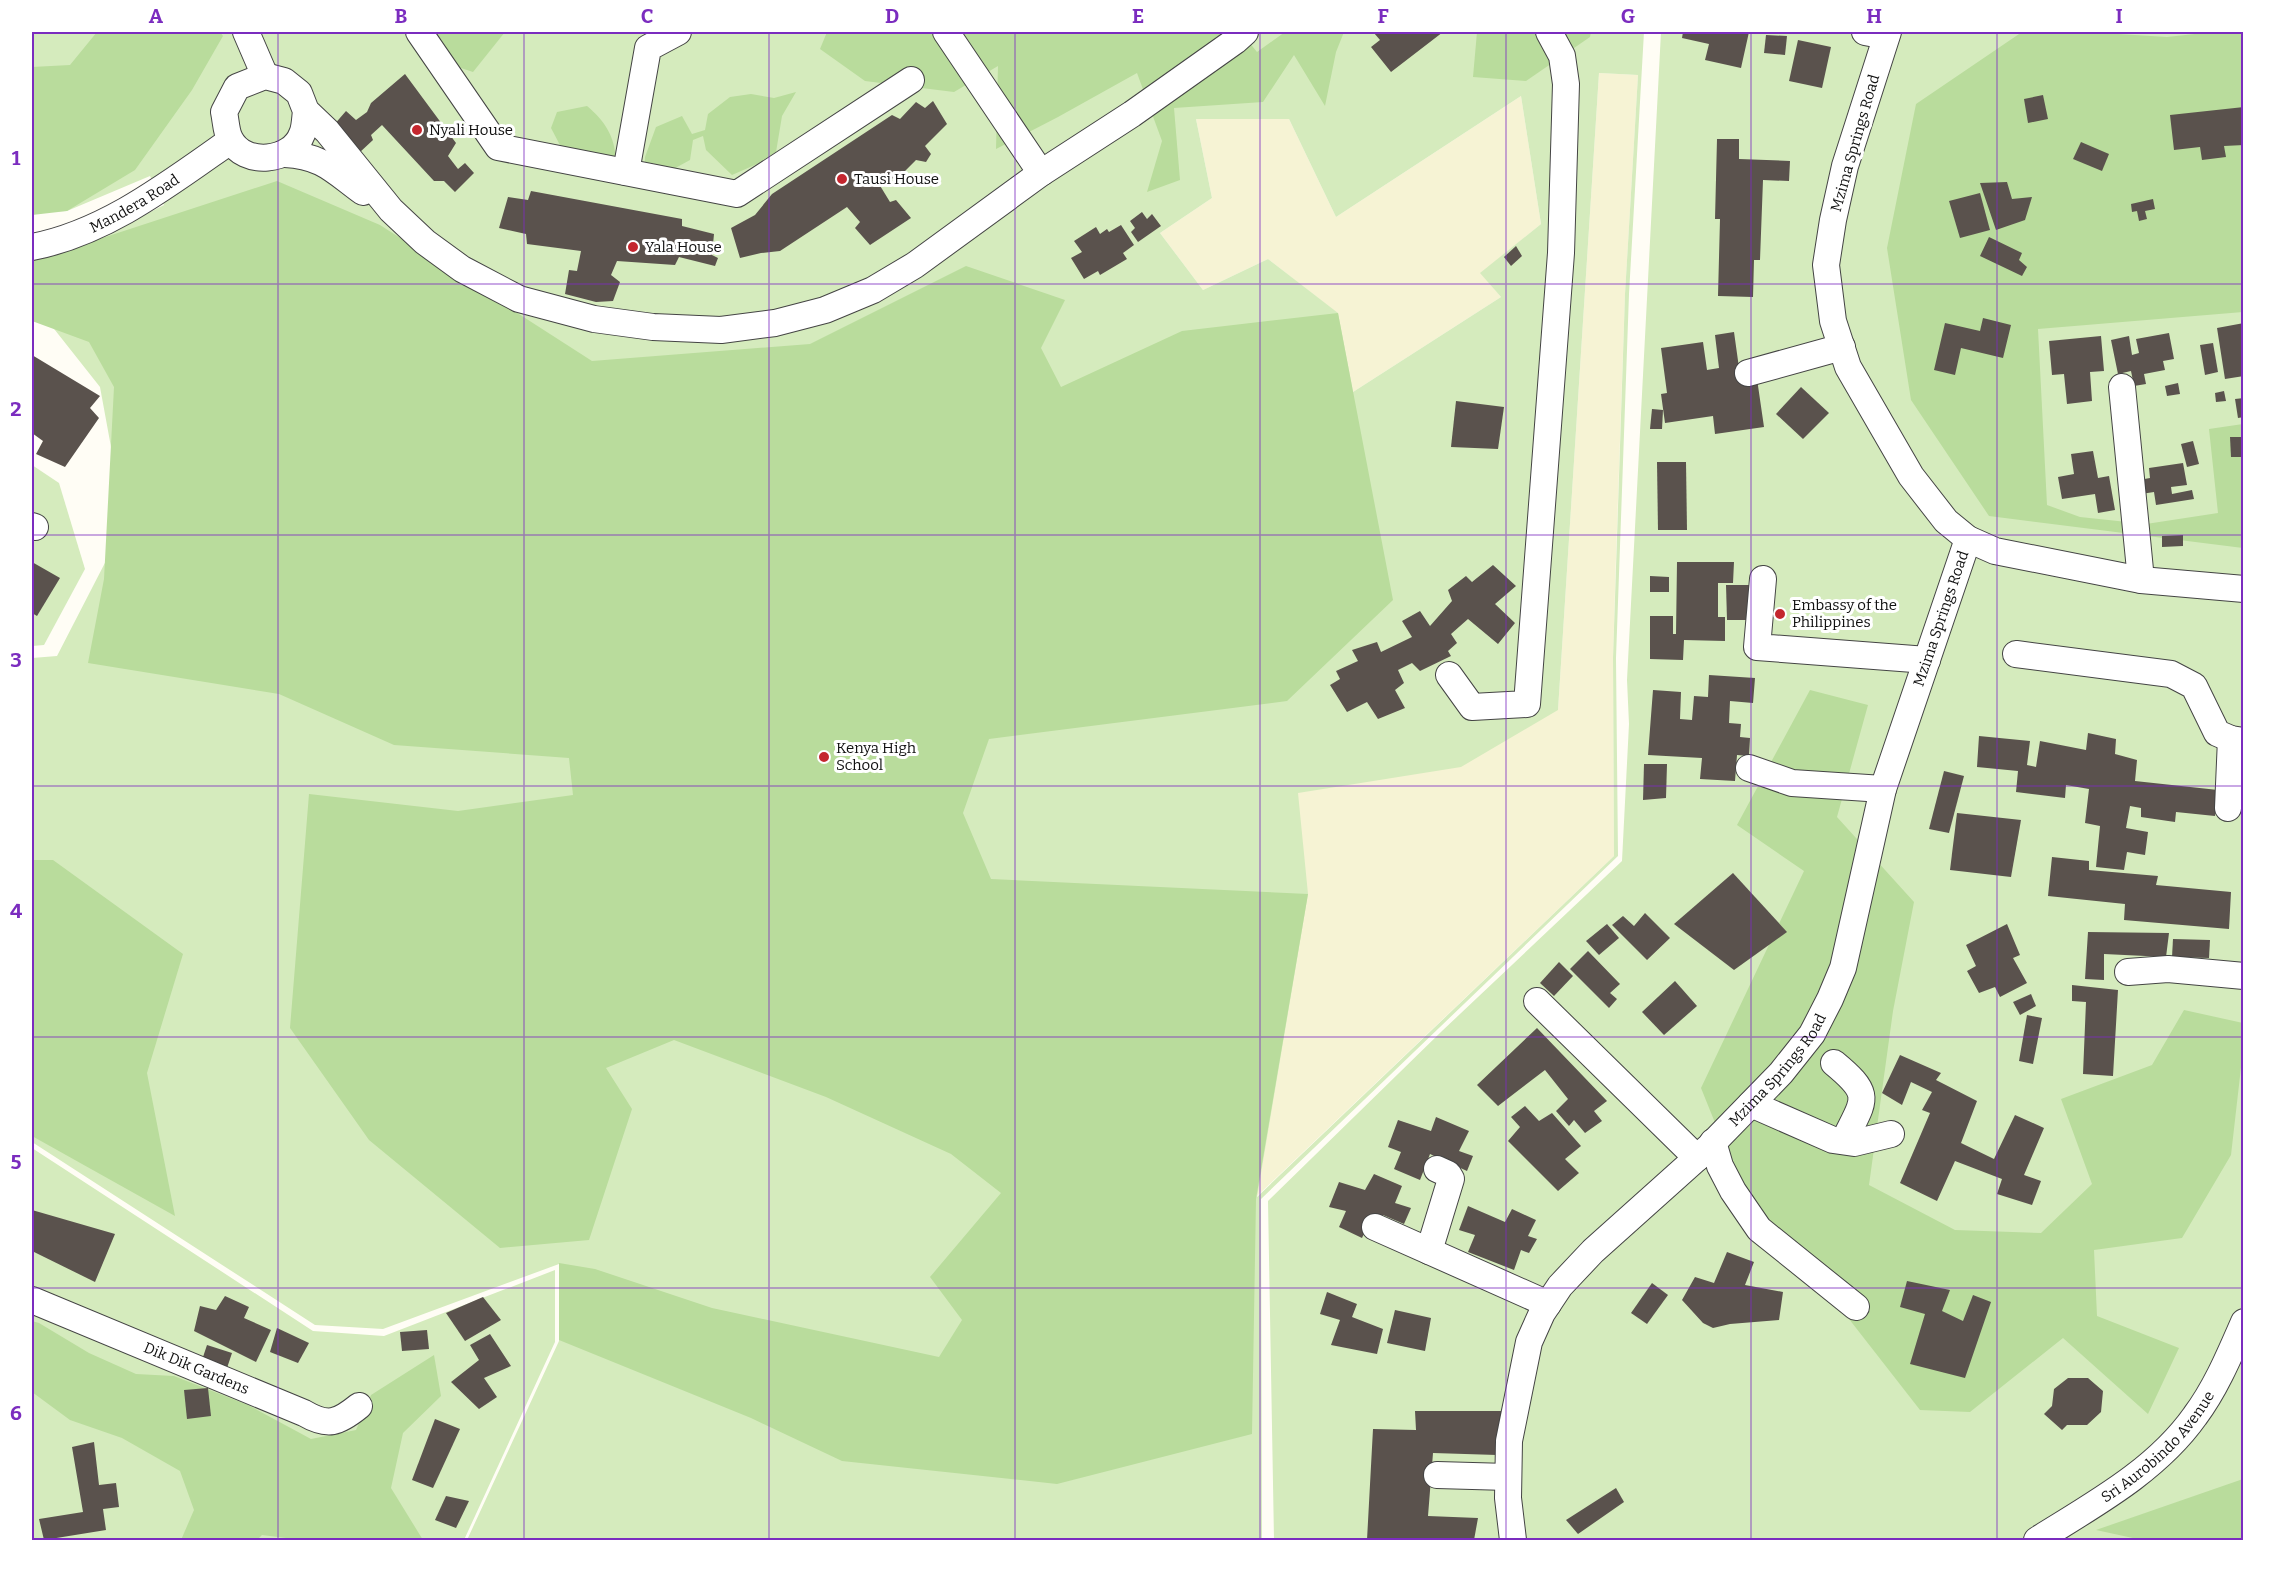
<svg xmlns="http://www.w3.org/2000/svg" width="2275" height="1572" font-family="Bitter,serif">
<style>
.farmland{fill:#f6f3d4}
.green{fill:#d5ebbd;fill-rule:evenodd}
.forest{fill:#b9dc9c}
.building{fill:#5a524d}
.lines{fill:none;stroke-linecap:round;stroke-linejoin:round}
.minor-casing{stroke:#444;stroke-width:28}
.minor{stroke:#fff;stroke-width:26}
.grid{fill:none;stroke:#7b2cbf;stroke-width:1.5;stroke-opacity:0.55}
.poi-dot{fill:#c4262e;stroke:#fff;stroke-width:2}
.labels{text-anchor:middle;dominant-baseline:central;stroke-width:6;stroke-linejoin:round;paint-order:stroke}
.poi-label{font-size:15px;fill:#111;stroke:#fff;text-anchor:start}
.street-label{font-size:15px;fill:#111;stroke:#fff}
.neatline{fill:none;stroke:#7b2cbf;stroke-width:2}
.grid-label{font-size:20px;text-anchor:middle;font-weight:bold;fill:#7b2cbf}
</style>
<rect width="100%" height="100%" fill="#fffdf5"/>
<g class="farmland">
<path d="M1599 73 1638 75 1625 294 1616 557 1613 658 1614 856 1256 1197 989 739 1558 710Z"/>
<path d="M1521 96 1541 224 1481 273 1501 297 1353 392 1337 313 1268 259 1203 290 1160 233 1212 198 1196 119H1289L1336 217Z"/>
</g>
<g class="green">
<path d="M32 32H1644L1629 294 1616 658 1618 856 1261 1199 1262 1540H467L559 1341V1264L383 1329 315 1325 32 1142V658L57 656 143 489 111 447 100 387 32 301V272L164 205 150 176 67 211 32 212ZM1599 73 1638 75 1625 294 1613 658 1614 856 1257 1197 1308 894 1298 793 1461 767 1558 710ZM1521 96 1541 224 1480 273 1501 297 1353 392 1338 313 1268 259 1203 290 1160 233 1212 198 1196 119H1289L1336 217Z"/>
<path d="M1661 32H2243V1540H1274L1268 1201 1442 1031 1622 861 1629 724 1627 680Z"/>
<path d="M32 465 59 483 85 569 44 645 32 646Z"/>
<path d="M32 1148 313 1331 384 1336 555 1270V1342L464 1540H32Z"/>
</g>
<g class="forest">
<path d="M97 32H220L223 36 192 90 135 170 67 211 32 215V67L70 65Z"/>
<path d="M437 32H505L473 72 452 65 436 48Z"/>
<path d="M827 32H1241L1257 52 1285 32H1344L1336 52 1325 106 1294 55 1263 102 1174 108 1180 180 1147 192 1162 141 1137 73 1058 117 996 149 998 66 954 92 865 81 820 49Z"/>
<path d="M1477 32H1591L1590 37 1526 81 1473 77Z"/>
<path d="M2022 32H2086L2167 37 2213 32H2243V312L2038 329 2047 505 2080 517 2146 524 2218 513 2209 429 2243 424V548L1989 516 1911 400 1887 248 1916 104Z"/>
<path d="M796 92 782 116 776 152 757 164 732 175 706 150 703 136 693 140 690 160 668 172 653 163 655 187H643L645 157 656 127 682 116 692 134 705 130 708 114 730 97 751 94 774 98Z"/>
<path d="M587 106C605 121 615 137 616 160L582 172 558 173 561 147 551 128 557 112Z"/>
<path d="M277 181 380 225 592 361 810 344 966 266 1065 300 1041 348 1061 387 1182 331 1338 313 1393 600 1287 701 989 739 963 813 991 879 1308 894 1256 1199 1252 1434 1057 1484 842 1461 751 1418 559 1340V1263L595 1269 712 1308 939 1357 962 1320 930 1277 1001 1193 951 1154 826 1097 674 1040 606 1068 632 1109 589 1240 500 1248 369 1140 290 1028 309 794 458 811 573 795 569 758 394 745 279 694 88 663 104 579 114 387 89 342 32 321V261Z"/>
<path d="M1810 690 1868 705 1837 817 1914 902 1893 1011 1869 1185 1955 1230 2041 1233 2092 1184 2061 1099 2152 1065 2184 1010 2243 1023V1050L2231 1155 2182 1238 2094 1250 2097 1316 2179 1348 2148 1414 2063 1338 1970 1412 1920 1410 1842 1310 1747 1202 1701 1088 1804 871 1737 825Z"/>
<path d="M32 860H53L183 954 147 1073 175 1216 32 1136Z"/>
<path d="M32 1321 39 1323 89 1353 136 1374 174 1376 248 1405 311 1439 356 1430 371 1395 434 1355 441 1396 403 1433 391 1488 423 1540H302L262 1535 257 1540H181L194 1510 180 1471 122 1438 70 1420 32 1392Z"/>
<path d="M2243 1479V1540H2142L2096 1530Z"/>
</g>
<g class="building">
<path d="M1377 32H1443L1391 72 1371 47 1380 40 1374 33Z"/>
<path d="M1683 32H1749L1741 68 1705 60 1709 44 1682 38Z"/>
<path d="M1766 35 1787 36 1785 55 1764 53Z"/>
<path d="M1798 40 1831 47 1822 88 1789 81Z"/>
<path d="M405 74 456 143 448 156 458 169 465 163 474 173 455 192 444 181H434L382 125 371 135 373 140 359 153 333 126 346 111 356 120 367 112 371 103Z"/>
<path d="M2043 95 2048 119 2028 123 2024 99Z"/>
<path d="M933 101 947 124 925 146 931 154 926 162 916 160 901 175 879 184 890 202 896 200 911 218 870 245 855 228 860 222 847 207 780 251 761 253 740 258 731 228 755 215 772 194 892 115 900 119 916 102 925 108Z"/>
<path d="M2244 107V145L2224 146 2226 157 2202 160 2200 147 2174 150 2170 115Z"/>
<path d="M1717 139H1739V159L1790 161 1789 181 1763 180 1760 260H1754L1753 297 1718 296 1720 219H1715Z"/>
<path d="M2081 142 2109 154 2102 171 2073 159Z"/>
<path d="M2007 182 2012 199 2032 197 2025 220 1996 230 1980 183Z"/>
<path d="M531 191 682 219V226L714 234 712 255 718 258 715 266 679 257 675 265 617 261 611 275 620 282 613 301 596 302 565 294 569 270 577 271 581 251 527 244 526 234 499 228 508 197 528 200Z"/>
<path d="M1980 193 1990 230 1960 238 1949 201Z"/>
<path d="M2153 199 2155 209 2145 211 2147 219 2139 221 2137 211 2132 212 2131 204Z"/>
<path d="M1142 212 1147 219 1152 214 1161 226 1138 242 1131 232 1135 228 1130 221Z"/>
<path d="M1121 225 1134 245 1123 253 1127 259 1100 275 1098 271 1084 279 1071 258 1082 252 1074 241 1096 227 1100 234 1107 229 1109 232Z"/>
<path d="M1989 237 2022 253 2019 260 2027 267 2022 276 1980 256Z"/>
<path d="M1516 246 1522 256 1511 266 1504 257Z"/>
<path d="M1983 318 2011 325 2003 358 1961 348 1955 375 1934 370 1945 323 1980 331Z"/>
<path d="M2244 323V376L2225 379 2217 328Z"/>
<path d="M1734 332 1740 375 1756 372 1764 427 1715 434 1713 416 1665 423 1661 394 1667 393 1661 348 1703 342 1707 370 1719 368 1715 335Z"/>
<path d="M2169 333 2174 359 2163 361 2165 370 2144 374 2146 384 2134 386 2131 371 2118 374 2111 340 2129 336 2132 355 2139 353 2136 339Z"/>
<path d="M2101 336 2104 371 2090 372 2092 401 2067 404 2064 374 2052 375 2049 341Z"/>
<path d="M2213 343 2218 372 2205 375 2200 345Z"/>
<path d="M32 355 100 396 90 408 99 418 65 467 36 454 43 441 32 433Z"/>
<path d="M2178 383 2180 394 2167 396 2165 386Z"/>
<path d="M1801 387 1829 413 1803 439 1776 414Z"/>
<path d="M2224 391 2226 401 2216 402 2215 393Z"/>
<path d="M2244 398V417L2238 418 2235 399Z"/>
<path d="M1456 401 1504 407 1498 449 1451 447Z"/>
<path d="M1652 409 1663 410 1662 429H1650Z"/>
<path d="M2230 437H2244V457H2231Z"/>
<path d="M2193 441 2199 464 2187 467 2181 444Z"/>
<path d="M2093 451 2098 478 2109 476 2115 510 2098 513 2095 494 2062 499 2058 477 2074 474 2071 454Z"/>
<path d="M1657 462H1686L1687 530H1658Z"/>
<path d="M2183 463 2187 485 2171 487 2172 494 2192 490 2194 499 2156 505 2154 492 2141 494 2139 480 2150 478 2149 468Z"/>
<path d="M2183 535V546L2162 547V536Z"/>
<path d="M32 562 60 578 37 616 32 613Z"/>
<path d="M1677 562H1734L1733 583H1718V617H1725V641L1684 640 1683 660 1650 659V616H1673V634H1676Z"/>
<path d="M1493 565 1516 586 1495 604 1515 623 1498 644 1468 619 1451 634 1457 643 1448 651 1451 656 1420 671 1412 663 1398 670 1404 683 1395 690 1405 708 1378 719 1367 702 1347 712 1330 685 1340 679 1336 671 1358 661 1352 650 1377 642 1381 652 1412 637 1402 621 1420 611 1430 626 1452 601 1448 590 1466 576 1472 582Z"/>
<path d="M1650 576 1669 577V592H1650Z"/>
<path d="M1726 585H1753L1754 620H1727Z"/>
<path d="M1709 675 1755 678 1753 703 1730 701 1729 723 1741 724 1740 737 1750 738 1749 756 1737 755 1735 781 1700 779 1702 758 1648 755 1653 690 1681 692 1680 719 1692 720 1694 696 1708 697Z"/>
<path d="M2088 733 2116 739 2115 754 2137 760 2135 781 2218 790 2215 816 2176 812 2175 822 2141 817V808L2130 806 2126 828 2148 832 2145 855 2127 852 2124 870 2096 867 2100 826 2085 823 2089 789 2066 785 2065 798 2016 792 2018 771 1977 767 1979 736 2030 741 2027 765 2036 767 2040 741 2086 750Z"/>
<path d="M1644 764H1667L1666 798 1643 800Z"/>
<path d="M1944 771 1964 776 1949 833 1929 829Z"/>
<path d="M1957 813 2021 820 2011 877 1950 870Z"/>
<path d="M2052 857 2089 861V870L2158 876 2156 885 2231 892 2229 929 2124 920 2125 904 2048 896Z"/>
<path d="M1733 873 1787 932 1734 970 1674 924Z"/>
<path d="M1645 913 1670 938 1647 960 1612 925 1623 916 1634 926Z"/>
<path d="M1607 924 1619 938 1599 955 1586 941Z"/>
<path d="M2007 924 2020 955 2013 958 2027 983 2000 997 1995 987 1979 993 1967 971 1976 966 1966 945Z"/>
<path d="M2088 932 2169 933 2166 957 2104 954V980L2085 979Z"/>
<path d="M2173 939 2210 940 2209 958 2172 957Z"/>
<path d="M1588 951 1620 984 1610 993 1617 999 1609 1008 1570 969Z"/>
<path d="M1559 962 1573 976 1554 996 1540 983Z"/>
<path d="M1675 981 1697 1006 1664 1035 1642 1012Z"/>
<path d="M2072 985 2118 990 2113 1076 2083 1074 2086 1002 2072 1001Z"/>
<path d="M2031 994 2036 1006 2020 1015 2013 1002Z"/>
<path d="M2027 1015 2042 1018 2033 1064 2019 1061Z"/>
<path d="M1537 1028 1607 1101 1594 1111 1602 1121 1585 1133 1574 1120 1569 1126 1556 1111 1568 1099 1545 1070 1498 1106 1477 1085Z"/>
<path d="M1900 1055 1941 1073 1936 1080 1977 1101 1961 1143 1994 1159 2015 1115 2044 1128 2024 1175 2041 1181 2032 1205 1997 1194 2002 1179 1955 1161 1937 1201 1900 1183 1930 1113 1922 1110 1932 1092 1911 1082 1902 1105 1882 1093Z"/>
<path d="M1525 1106 1539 1121 1552 1113 1581 1146 1565 1159 1579 1173 1558 1191 1508 1141 1520 1127 1511 1117Z"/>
<path d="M1436 1117 1469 1131 1459 1151 1473 1156 1467 1171 1430 1154 1420 1180 1394 1169 1401 1152 1388 1147 1398 1120 1431 1131Z"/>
<path d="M1374 1174 1402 1186 1395 1203 1411 1208 1404 1224 1383 1215 1379 1221 1371 1218 1362 1238 1339 1227 1346 1211 1329 1207 1339 1182 1365 1190Z"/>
<path d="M1468 1206 1505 1222 1512 1209 1536 1220 1528 1236 1537 1239 1529 1253 1521 1250 1514 1270 1468 1252 1475 1235 1459 1230Z"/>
<path d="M32 1210 115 1234 95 1282 32 1251Z"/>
<path d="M1727 1252 1754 1262 1745 1285 1783 1292 1779 1320 1730 1324 1713 1328 1703 1323 1682 1300 1695 1277 1714 1283Z"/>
<path d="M1907 1281 1950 1290 1942 1311 1963 1321 1973 1295 1991 1302 1965 1378 1910 1364 1925 1314 1900 1307Z"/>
<path d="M1652 1283 1668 1295 1647 1324 1631 1313Z"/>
<path d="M1327 1292 1357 1304 1352 1317 1383 1329 1377 1354 1331 1345 1340 1320 1320 1314Z"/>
<path d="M225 1296 249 1307 244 1318 271 1330 256 1362 194 1331 200 1306 216 1310Z"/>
<path d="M483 1297 501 1320 465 1341 446 1313Z"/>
<path d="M1395 1310 1431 1318 1425 1351 1387 1343Z"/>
<path d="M277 1328 309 1343 298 1363 270 1352Z"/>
<path d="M427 1330 429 1349 402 1351 400 1332Z"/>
<path d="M490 1334 511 1366 484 1378 497 1397 479 1409 451 1382 479 1360 470 1345Z"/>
<path d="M207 1345 232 1353 227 1368 202 1360Z"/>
<path d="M2068 1378H2088L2103 1391 2101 1412 2087 1425H2067L2062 1430 2044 1414 2052 1406 2054 1389Z"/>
<path d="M208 1388 211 1416 187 1419 184 1390Z"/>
<path d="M1415 1411H1506L1497 1455 1433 1453 1428 1516 1478 1518 1474 1540H1367L1373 1429 1416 1430Z"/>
<path d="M435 1419 460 1429 433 1488 412 1480Z"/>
<path d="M94 1442 99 1485 116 1483 119 1507 103 1509 106 1530 44 1540 39 1519 83 1512 72 1447Z"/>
<path d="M1616 1488 1624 1502 1578 1534 1566 1520Z"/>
<path d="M446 1496 469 1501 456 1528 435 1520Z"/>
</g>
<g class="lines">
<defs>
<g id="minor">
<path d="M246 32 265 76"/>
<path d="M419 32 498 147 737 194 911 80"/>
<path d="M946 32 1041 173"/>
<path d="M1865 32 1886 36"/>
<path d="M1888 32 1845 166 1833 220 1826 265 1833 321 1848 367 1911 476 1946 521 1968 539 1995 551 2141 580 2244 589"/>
<path d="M306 111C305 118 305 128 302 134 292 162 244 167 230 139 226 132 226 121 224 112L237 87 265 76 284 81 299 93 306 111 327 131 391 210 425 242 462 269 519 299 594 319 653 327 721 330 775 323 825 310 873 290 915 265 1041 173 1132 114 1235 41 1245 32"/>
<path d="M285 154C323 156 334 171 363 192"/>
<path d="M626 172 648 48 678 32"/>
<path id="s1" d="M32 247C106 233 170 183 230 141"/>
<path d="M1748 373 1842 347"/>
<path d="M2122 387 2141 580"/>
<path d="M32 526 35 527"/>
<path d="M1763 579 1757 647 1927 660"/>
<path d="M2016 654 2171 674 2194 686 2217 733 2231 739 2244 741"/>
<path d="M1449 675 1472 707 1527 704 1561 253 1566 84 1562 56 1549 32"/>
<path d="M1749 768 1792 783 1883 789"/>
<path d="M2228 808 2231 739"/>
<path d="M2128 972 2168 969 2244 976"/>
<path d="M1537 1001 1697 1158"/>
<path d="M1834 1063C1874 1096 1864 1099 1844 1141"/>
<path d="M1751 1104 1833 1140 1854 1143 1891 1134"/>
<path d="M1713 1142 1720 1166 1733 1191 1759 1229 1856 1307"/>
<path d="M1375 1227 1548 1304"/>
<path d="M1429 1251 1451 1179 1448 1174 1437 1169"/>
<path id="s2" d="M32 1300 304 1413C328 1427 338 1423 359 1406"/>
<path d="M1437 1475 1508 1477"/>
<path id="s3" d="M1513 1540 1508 1498 1509 1441 1529 1342 1542 1313 1560 1286 1593 1251 1708 1148 1781 1073 1812 1034 1830 999 1843 968 1883 789 1968 539"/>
<path id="s4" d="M2037 1540C2093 1505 2156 1471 2195 1416 2216 1388 2230 1354 2244 1322"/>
</g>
</defs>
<use href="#minor" class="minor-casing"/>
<use href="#minor" class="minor"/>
</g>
<path class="grid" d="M278 32V1540M524 32V1540M769 32V1540M1015 32V1540M1260 32V1540M1506 32V1540M1751 32V1540M1997 32V1540M32 284H2244M32 535H2244M32 786H2244M32 1037H2244M32 1288H2244"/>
<g class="poi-dot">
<circle cx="417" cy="130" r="6"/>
<circle cx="842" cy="179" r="6"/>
<circle cx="633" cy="247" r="6"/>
<circle cx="1780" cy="614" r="6"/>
<circle cx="824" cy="757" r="6"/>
</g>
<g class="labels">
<g class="poi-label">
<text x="429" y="130">Nyali House</text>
<text x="854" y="179">Tausi House</text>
<text x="645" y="247">Yala House</text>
<text x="1792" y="605">Embassy of the<tspan x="1792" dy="17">Philippines</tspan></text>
<text x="836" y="748">Kenya High<tspan x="836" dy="17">School</tspan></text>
</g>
<g class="street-label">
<text transform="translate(1855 143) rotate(-74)">Mzima Springs Road</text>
<text stroke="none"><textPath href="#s1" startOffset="112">Mandera Road</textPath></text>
<text stroke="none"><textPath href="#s3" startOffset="1058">Mzima Springs Road</textPath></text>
<text stroke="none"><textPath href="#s3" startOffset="572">Mzima Springs Road</textPath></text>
<text stroke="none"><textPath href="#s2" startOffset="178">Dik Dik Gardens</textPath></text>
<text stroke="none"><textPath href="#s4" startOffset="154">Sri Aurobindo Avenue</textPath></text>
</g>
</g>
<rect width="2275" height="1572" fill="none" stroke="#ffffff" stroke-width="66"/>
<rect x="33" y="33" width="2209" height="1506" class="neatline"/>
<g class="grid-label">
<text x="156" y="23">A</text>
<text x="401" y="23">B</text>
<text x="647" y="23">C</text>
<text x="892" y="23">D</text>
<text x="1138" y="23">E</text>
<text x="1383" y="23">F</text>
<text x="1628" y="23">G</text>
<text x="1874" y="23">H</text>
<text x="2119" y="23">I</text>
<text x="16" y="165">1</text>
<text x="16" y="416">2</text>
<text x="16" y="667">3</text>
<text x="16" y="918">4</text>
<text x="16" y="1169">5</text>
<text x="16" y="1420">6</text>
</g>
</svg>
